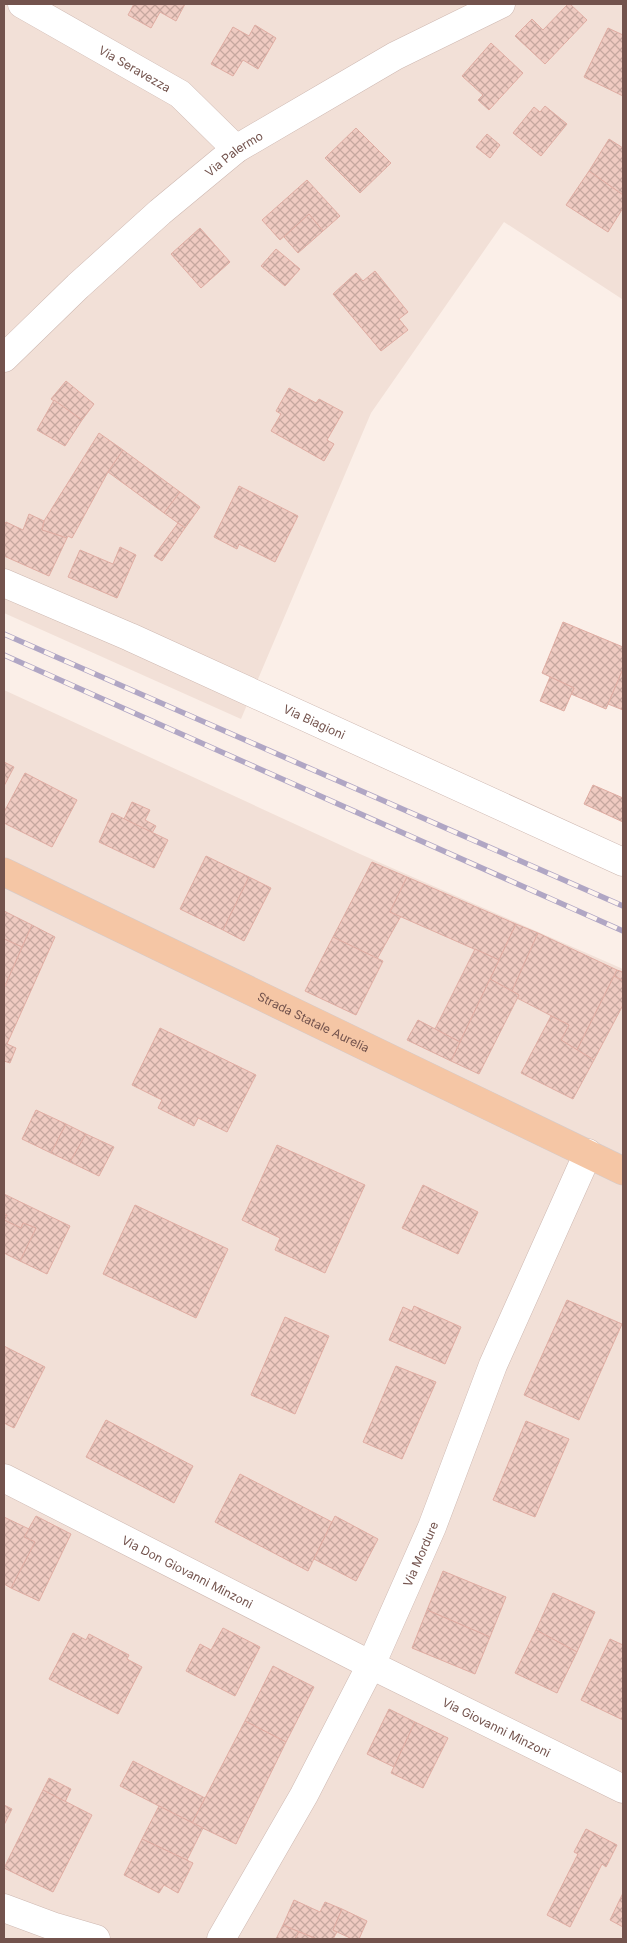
<svg xmlns="http://www.w3.org/2000/svg" width="627" height="1943" font-family="Inter,sans-serif">
<style>
.residential{fill:#f2e0d7}
.building{fill:url(#building-cross-hatch);stroke:#e0ada3}
.lines{fill:none;stroke-linecap:round;stroke-linejoin:round}
.minor-casing{stroke:#ceb8b1;stroke-width:29}
.major-casing{stroke:#d5cbca;stroke-width:29}
.minor{stroke:#fff;stroke-width:28}
.major{stroke:#f5c6a5;stroke-width:28}
.rail-casing{stroke:#b0a6c4;stroke-width:5.5}
.rail{stroke:#fef4ee;stroke-width:4;stroke-dasharray:11;stroke-linecap:butt}
.labels{text-anchor:middle;dominant-baseline:central;stroke-width:5;stroke-linejoin:round;paint-order:stroke}
.street-label{font-size:12px;fill:#73534d;stroke:#fef4ee}
</style>
<defs>
<pattern id="building-cross-hatch" width="8" height="8" patternUnits="userSpaceOnUse" patternTransform="scale(1.25)"><rect width="8" height="8" fill="#efcac1"/><path d="M0 0l8 8M0 8l8-8" fill="none" stroke="#c6a79f"/></pattern>
</defs>
<rect width="100%" height="100%" fill="#fbefe8"/>
<g class="residential">
<path d="M4 4H623V298L622 299 504 222 371 413 241 719 4 613Z"/>
<path d="M4 690 360 854 623 969V1939H4Z"/>
</g>
<g class="building">
<path d="M134 4H185L176 21 160 12 151 28 128 15Z"/>
<path d="M568 4H570L587 20 545 64 515 36 532 19 543 30Z"/>
<path d="M255 25 276 38 258 69 243 60 233 76 211 64 233 27 249 36Z"/>
<path d="M608 28 623 35V96L584 77Z"/>
<path d="M491 43 523 73 489 110 478 100 483 95 462 76Z"/>
<path d="M545 106 567 124 541 156 513 133 534 107 540 112Z"/>
<path d="M356 128 391 163 360 193 325 158Z"/>
<path d="M487 134 500 145 490 158 476 147Z"/>
<path d="M609 139 623 148V195L589 171Z"/>
<path d="M589 171 623 195V208L608 232 566 205Z"/>
<path d="M307 180 340 216 323 231 309 214 280 240 262 220Z"/>
<path d="M309 214 323 231 298 253 284 237Z"/>
<path d="M200 228 230 262 201 288 171 254Z"/>
<path d="M276 249 300 269 285 286 261 266Z"/>
<path d="M375 271 408 312 399 319 408 330 381 351 333 294 356 273 363 281Z"/>
<path d="M66 381 94 404 82 420 51 399Z"/>
<path d="M289 388 316 403 319 399 343 412 327 440 334 444 324 461 271 431 281 414 276 411Z"/>
<path d="M54 400 82 420 65 446 37 430Z"/>
<path d="M99 433 123 450 108 472 72 538 68 536 67 538 42 530 44 521Z"/>
<path d="M123 450 180 492 164 513 108 472Z"/>
<path d="M239 486 298 516 275 562 239 544 237 549 214 537Z"/>
<path d="M180 492 200 507 185 528 164 513Z"/>
<path d="M29 514 44 521 42 530 67 538 49 576 4 556V526L6 522 23 530Z"/>
<path d="M178 523 185 528 162 561 154 556Z"/>
<path d="M120 547 136 555 117 598 68 577 80 550 113 564Z"/>
<path d="M563 622 623 647V669L606 709 571 694 574 688 542 673Z"/>
<path d="M623 669V710L608 704Z"/>
<path d="M550 677 574 688 564 711 540 701Z"/>
<path d="M4 762 14 767 4 786Z"/>
<path d="M25 773 77 800 52 847 4 823V812Z"/>
<path d="M593 785 623 798V822L584 804Z"/>
<path d="M132 802 150 810 145 820 156 826 152 833 124 819Z"/>
<path d="M112 813 168 840 154 868 99 842Z"/>
<path d="M206 856 249 877 223 930 180 909Z"/>
<path d="M372 862 407 877 390 912 401 916 377 959 333 937Z"/>
<path d="M249 877 271 888 244 941 223 930Z"/>
<path d="M407 877 516 924 499 960 390 912Z"/>
<path d="M4 911 32 925 22 947 4 939Z"/>
<path d="M516 924 538 933 512 991 490 979Z"/>
<path d="M32 925 55 937 7 1044 16 1048 10 1063 4 1061V988Z"/>
<path d="M538 933 617 970 577 1050 561 1040 569 1025 517 998 519 995 512 991Z"/>
<path d="M333 937 383 961 356 1015 305 991Z"/>
<path d="M4 939 22 947 4 988Z"/>
<path d="M475 949 499 960 460 1042 435 1029Z"/>
<path d="M617 970 623 972V981L614 976Z"/>
<path d="M614 976 623 981V1005L594 1060 577 1050Z"/>
<path d="M490 979 519 995 479 1074 451 1061Z"/>
<path d="M551 1016 569 1025 561 1040 594 1060 573 1099 521 1073Z"/>
<path d="M418 1020 460 1042 451 1061 407 1040Z"/>
<path d="M160 1028 256 1075 227 1132 198 1118 194 1126 158 1108 162 1100 132 1085Z"/>
<path d="M36 1110 66 1124 51 1153 22 1139Z"/>
<path d="M66 1124 86 1134 70 1162 51 1153Z"/>
<path d="M86 1134 114 1147 99 1176 70 1162Z"/>
<path d="M277 1145 365 1185 325 1273 275 1250 280 1238 242 1220Z"/>
<path d="M423 1185 478 1212 458 1254 402 1228Z"/>
<path d="M4 1194 70 1226 47 1274 20 1261 36 1228 23 1223 21 1228 4 1220 7 1215 4 1214Z"/>
<path d="M135 1205 228 1249 196 1318 103 1274Z"/>
<path d="M4 1214 7 1215 4 1220 21 1228 23 1223 36 1228 20 1261 4 1253Z"/>
<path d="M567 1300 622 1324 579 1420 524 1395Z"/>
<path d="M414 1306 461 1327 445 1364 389 1340 403 1307 412 1311Z"/>
<path d="M285 1317 329 1336 295 1414 251 1395Z"/>
<path d="M4 1346 45 1367 14 1428 4 1423Z"/>
<path d="M396 1366 436 1382 402 1459 363 1442Z"/>
<path d="M106 1420 193 1466 174 1503 86 1457Z"/>
<path d="M526 1421 569 1439 535 1517 493 1500Z"/>
<path d="M240 1474 332 1522 308 1571 215 1522Z"/>
<path d="M36 1516 71 1534 39 1601 11 1588 35 1542 24 1537Z"/>
<path d="M335 1516 378 1539 356 1581 314 1559Z"/>
<path d="M4 1517 29 1529 24 1537 35 1542 11 1588 4 1584Z"/>
<path d="M443 1571 506 1597 490 1637 427 1610Z"/>
<path d="M553 1593 595 1612 577 1652 536 1630Z"/>
<path d="M427 1610 490 1637 475 1674 412 1648Z"/>
<path d="M223 1628 260 1647 235 1696 186 1671 200 1644 211 1650Z"/>
<path d="M536 1630 577 1652 557 1693 515 1673Z"/>
<path d="M73 1633 86 1640 89 1634 129 1655 127 1659 142 1667 118 1714 49 1679Z"/>
<path d="M610 1639 623 1645V1720L581 1700Z"/>
<path d="M273 1666 314 1687 286 1742 245 1721Z"/>
<path d="M389 1709 415 1722 394 1767 367 1754Z"/>
<path d="M245 1721 286 1742 236 1844 192 1823Z"/>
<path d="M415 1722 448 1738 423 1788 391 1773Z"/>
<path d="M133 1761 205 1798 192 1823 120 1786Z"/>
<path d="M49 1778 71 1789 65 1802 43 1790Z"/>
<path d="M43 1790 92 1815 53 1892 4 1868Z"/>
<path d="M4 1805 12 1809 4 1825Z"/>
<path d="M159 1806 203 1828 187 1860 142 1839Z"/>
<path d="M586 1829 617 1845 606 1867 602 1864 570 1927 547 1915 578 1854 574 1852Z"/>
<path d="M142 1839 193 1863 178 1893 164 1885 159 1893 124 1875Z"/>
<path d="M623 1893V1927L610 1920Z"/>
<path d="M294 1900 320 1912 325 1902 342 1909 333 1930 337 1932 333 1939H317L283 1925Z"/>
<path d="M342 1909 367 1921 359 1939H352L333 1930Z"/>
<path d="M283 1925 299 1932 295 1939H276Z"/>
<path d="M299 1932 317 1939H295Z"/>
</g>
<g class="lines">
<defs>
<g id="minor">
<path id="s1" d="M22 4 180 94 236 149"/>
<path id="s2" d="M4 358 78 286 160 212 236 149 395 56 501 4"/>
<path id="s3" d="M4 583 130 637 623 862"/>
<path id="s4" d="M4 1478 371 1665 623 1789"/>
<path d="M4 1908 55 1927 96 1939"/>
<path id="s5" d="M221 1939 304 1795 371 1665 432 1527 493 1365 588 1153"/>
</g>
<g id="major">
<path id="s6" d="M4 872 623 1171"/>
</g>
</defs>
<use href="#minor" class="minor-casing"/>
<use href="#major" class="major-casing"/>
<use href="#minor" class="minor"/>
<use href="#major" class="major"/>
<defs>
<g id="rail">
<path d="M4 634 623 906"/>
<path d="M4 655 623 931"/>
</g>
</defs>
<use href="#rail" class="rail-casing"/>
<use href="#rail" class="rail"/>
</g>
<g class="labels">
<g class="street-label">
<text stroke="none"><textPath href="#s1" startOffset="130">Via Seravezza</textPath></text>
<text stroke="none"><textPath href="#s2" startOffset="308">Via Palermo</textPath></text>
<text stroke="none"><textPath href="#s3" startOffset="340">Via Biagioni</textPath></text>
<text stroke="none"><textPath href="#s6" startOffset="344">Strada Statale Aurelia</textPath></text>
<text stroke="none"><textPath href="#s5" startOffset="434">Via Mordure</textPath></text>
<text stroke="none"><textPath href="#s4" startOffset="206">Via Don Giovanni Minzoni</textPath></text>
<text stroke="none"><textPath href="#s4" startOffset="552">Via Giovanni Minzoni</textPath></text>
</g>
</g>
<rect width="627" height="1943" fill="none" stroke="#73534d" stroke-width="10"/>
</svg>
